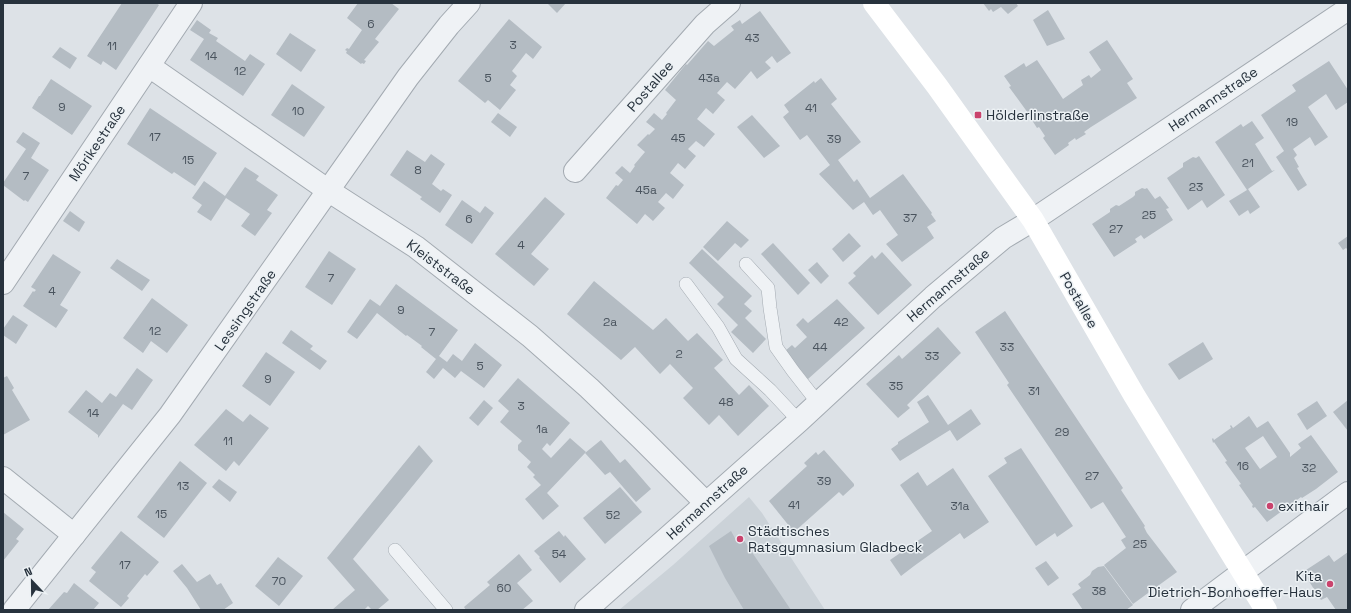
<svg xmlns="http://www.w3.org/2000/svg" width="1351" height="613" font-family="'Space Grotesk',sans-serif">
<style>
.built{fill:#cbd2d8}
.building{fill:#b4bcc3;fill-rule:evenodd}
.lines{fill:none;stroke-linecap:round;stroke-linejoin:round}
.lane-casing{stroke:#a3aab1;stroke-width:14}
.street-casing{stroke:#a3aab1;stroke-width:24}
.lane{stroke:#eff2f5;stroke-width:13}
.street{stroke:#eff2f5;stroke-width:22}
.secondary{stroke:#fff;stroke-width:22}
.poi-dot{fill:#ca436d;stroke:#ecf1f4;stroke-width:1.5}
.labels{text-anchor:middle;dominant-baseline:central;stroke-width:3;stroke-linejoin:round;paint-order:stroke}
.number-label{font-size:12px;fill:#4a545e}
.street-label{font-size:14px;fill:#27323d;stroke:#ecf1f4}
.poi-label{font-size:14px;fill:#27323d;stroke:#ecf1f4;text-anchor:start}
</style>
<rect width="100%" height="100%" fill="#dde2e7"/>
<path class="built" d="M749 497 762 513 825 610H619L673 565Z"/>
<g class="building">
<path d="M122 3H156L159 5 116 70 103 61 101 65 87 56Z"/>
<path d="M358 3H391L399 9 375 39 379 42 364 60 366 61 364 64 362 63 361 64 346 53 347 51 345 50 347 48 349 49 362 30 347 18Z"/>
<path d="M547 3H566L557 13Z"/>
<path d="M983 3H1016L1018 6 1008 14 1001 7 993 12 991 9 989 11Z"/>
<path d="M1048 10 1065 39 1047 46 1033 20Z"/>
<path d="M760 11 791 53 777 63 772 56 765 62 771 68 757 79 751 71 735 89 727 82 717 93 725 100 713 114 706 108 697 119 715 134 704 147 696 141 688 149 696 156 685 169 678 163 670 173 684 185 673 199 666 193 658 202 665 208 653 221 645 214 637 224 606 198 616 185 618 186 623 180 615 173 622 166 630 173 635 166 634 165 645 152 637 145 648 134 649 135 655 129 646 122 654 113 662 120 667 114 666 113 676 100 665 90 686 64 687 65 708 41 714 46 734 30 731 26 740 20 742 24Z"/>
<path d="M509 19 542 47 533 59 526 53 512 71 517 76 510 85 516 90 500 110 488 100 485 103 458 81Z"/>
<path d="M197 20 211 30 209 33 218 38 216 41 245 61 250 54 265 64 243 96 190 60 204 39 190 30Z"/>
<path d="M290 33 316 50 301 72 276 54Z"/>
<path d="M1107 40 1133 79 1127 83 1137 98 1091 127 1084 132 1086 134 1076 140 1075 138 1068 143 1069 145 1055 155 1043 138 1045 136 1039 127 1037 128 1028 114V113L1009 87 1011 86 1004 76 1024 63 1026 67 1037 60 1063 99 1083 85 1081 80 1089 75 1091 78 1101 70 1089 52Z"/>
<path d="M60 47 77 58 70 69 52 57Z"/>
<path d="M1329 61 1348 90V102L1336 110 1326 94 1308 107 1328 137 1315 146 1310 137 1293 149 1297 155 1294 158 1299 167 1297 168 1307 185 1298 191 1276 157 1284 151 1261 115 1296 91 1292 85Z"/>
<path d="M821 78 837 99 831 104 861 142 838 160 854 182 857 179 870 198 903 174 932 213 931 214 936 221 927 227 934 238 902 262 886 244 898 235 880 210 873 215 864 202 853 210 819 174 830 165 807 135 800 140 783 117 789 112 784 105 814 81 815 83Z"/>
<path d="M51 79 92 106 72 135 32 108 39 96H40Z"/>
<path d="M292 84 325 107 304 137 271 115Z"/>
<path d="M150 108 217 153 195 186 174 172 172 174 127 144Z"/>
<path d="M498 113 517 127 510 137 491 122Z"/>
<path d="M752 115 780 146 764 158 737 127Z"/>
<path d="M1252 121 1264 138 1255 144 1272 171 1275 170 1248 189 1260 207 1250 214 1248 210 1239 216 1229 201 1247 190 1215 142 1241 124 1243 127Z"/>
<path d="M23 132 40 143 31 158 49 170 28 202 25 200 24 201 3 185V183L26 149 16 142Z"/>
<path d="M407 150 425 162 431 154 445 164 432 184 441 191 443 189 452 195 440 213 420 199 422 197 390 175Z"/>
<path d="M1199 156 1225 195 1207 208 1202 200 1188 210 1167 178 1183 167V163L1193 157 1196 158Z"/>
<path d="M245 167 259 176 256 180 278 195 267 210 272 213 255 236 241 226 250 214 226 198 211 221 197 212 202 205 192 198 204 181 225 196Z"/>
<path d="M1142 188 1145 189 1147 188 1155 199 1160 196 1169 208 1166 209 1173 220 1144 239 1141 235 1135 239 1137 242 1114 257 1092 224 1110 212V209L1116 205 1119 206 1133 197 1135 195V192Z"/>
<path d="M545 197 565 214 531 254 549 269 534 286 495 254Z"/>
<path d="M462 200 480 213 485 206 494 213 472 244 445 225Z"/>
<path d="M70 211 85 222 79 232 63 221Z"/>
<path d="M727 221 749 240 741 248 735 243 718 261 703 247Z"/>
<path d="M849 233 861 246 843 262 832 249Z"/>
<path d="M1348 236V250L1346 248 1343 250 1338 243Z"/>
<path d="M773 243 810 283 798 295 761 254Z"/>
<path d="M702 249 752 296 744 304 752 311 745 318 766 339 753 353 731 332 738 325 717 304 724 297 689 263Z"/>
<path d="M329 251 356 269 332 305 305 287Z"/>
<path d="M882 252 912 285 878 315 848 283 856 276 853 273 872 255 875 259Z"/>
<path d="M53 254 81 272 60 305 68 310 56 328 23 306 33 291 34 292 36 290 31 287Z"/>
<path d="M117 259 150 280 142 291 110 268Z"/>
<path d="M817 262 829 276 821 284 808 270Z"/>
<path d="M594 281 653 330 666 318 688 341 697 333 723 360 714 368 739 395 749 385 769 406 738 436 719 415 709 425 683 398 693 388 670 364 660 374 635 347 621 360 567 314Z"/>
<path d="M396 284 458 330 439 356 447 362 453 354 462 361 475 343 502 365 484 388 461 371 455 378 443 368 434 379 426 372 436 359 421 347 422 346 407 335 406 336 377 313 357 339 347 332 370 299 380 306Z"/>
<path d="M152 298 188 325 167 353 151 341 143 353 123 338Z"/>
<path d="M837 299 865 328 808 379 785 351 792 345 795 348 807 337 796 325 803 318 808 323Z"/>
<path d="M1005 311 1123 488 1121 490 1145 526 1144 527 1147 533 1177 572 1133 604 1104 565 1126 548 1121 540 1126 537 1103 502 1091 509 1007 385 1009 383 975 332Z"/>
<path d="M13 315 28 325 16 344 3 335V329Z"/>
<path d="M938 327 961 353 907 405 910 408 898 418 866 384 899 355 902 359Z"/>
<path d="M291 330 313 346 310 349 327 361 320 370 282 343Z"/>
<path d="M1203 342 1213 359 1179 380 1168 364Z"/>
<path d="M266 352 295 372 270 406 242 386Z"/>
<path d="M137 368 153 380 132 410 123 404 98 438V435L68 412 86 390 102 403 110 393 116 397Z"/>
<path d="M7 376 14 388 12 390 30 420 3 435V378Z"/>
<path d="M518 378 570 423 550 446 547 443 542 449 551 458 570 438 586 452 547 493 559 506 543 520 525 499 541 485 533 477 535 475 527 467 531 462 518 450V445L522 441 500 422 509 411 498 401Z"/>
<path d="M928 395 948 425 971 409 981 424 957 441 950 430 900 461 891 449 898 444V442L929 422 917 402Z"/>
<path d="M484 400 493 408 478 426 469 418Z"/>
<path d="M1348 400V431L1333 412Z"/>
<path d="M1317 401 1327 416 1307 430 1297 414Z"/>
<path d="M226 409 243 422 250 414 269 428 239 466 234 461 226 471 194 445Z"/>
<path d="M1249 416 1257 428 1268 421 1290 453V457L1301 448 1298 444 1311 435 1338 472 1316 489 1302 498 1301 497 1267 522 1255 507 1253 508 1252 506 1253 505 1239 485 1241 484 1225 462 1227 461 1214 442 1213 443 1212 439 1213 438 1214 440 1231 428 1230 426 1231 425 1233 428ZM1263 436 1277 457 1260 469 1245 448Z"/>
<path d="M601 440 620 463 625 459 651 489 636 502 610 472 605 475 585 453Z"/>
<path d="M419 445 433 461 353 559 389 600 377 610H372L368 606 364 610H332L355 590 327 558Z"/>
<path d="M1021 448 1073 526 1057 537 1055 533 1036 546 988 476 1007 463 1004 458Z"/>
<path d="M824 450 854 484V486L843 496 839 492 794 532 769 501 807 466 804 463 816 452 818 455Z"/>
<path d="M180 461 207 483 164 538 137 517Z"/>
<path d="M953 468 989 522 964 539 960 533 914 566 901 576 890 560 932 531 900 485 918 472 927 486Z"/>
<path d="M219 479 237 492 230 502 212 487Z"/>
<path d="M620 487 642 512 605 544 583 518Z"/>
<path d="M3 512 24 529 16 539 19 541 3 561Z"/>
<path d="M121 531 159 562 147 576 145 574 127 596 129 598 121 607 89 581 96 572 91 568Z"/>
<path d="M559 531 564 537 565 535 586 559 560 583 539 558 540 557 534 551Z"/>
<path d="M731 531 736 540 741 536 791 610H744L725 578 709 546Z"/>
<path d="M1348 552V610H1336L1327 597 1321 600 1303 572 1329 555 1334 562Z"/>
<path d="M519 554 532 570 517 583 533 601 522 610H466L464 607 490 585 487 582Z"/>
<path d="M278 557 303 576 279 606 255 586Z"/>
<path d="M1046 561 1059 578 1048 586 1035 568Z"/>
<path d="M182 564 197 582 210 574 217 585 221 583 233 603 223 610H201L187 588 173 571Z"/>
<path d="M1104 566 1133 605 1126 610H1083L1072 594 1081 588 1078 584 1090 575 1092 571 1098 567Z"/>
<path d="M74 583 99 603 93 610H48L64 592 67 593Z"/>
</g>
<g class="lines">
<defs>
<g id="lane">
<path d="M746 264 768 288 770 308 776 347 793 371 818 403"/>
<path d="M686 284 718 327 736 359 770 390 799 421"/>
<path d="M395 550 446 610"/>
</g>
<g id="street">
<path d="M149 66 329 191 416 247 530 336 589 388 641 438 706 503"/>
<path d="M575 171 705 24 729 3"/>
<path d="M3 283 191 3"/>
<path d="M3 478 74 535"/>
<path d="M14 610 170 415 408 77 449 25 469 3"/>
<path d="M586 610 799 421 933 297 1003 238 1033 220 1348 9"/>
<path d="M1192 610 1348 493"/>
</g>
</defs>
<use href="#lane" class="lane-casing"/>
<use href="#street" class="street-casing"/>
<use href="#lane" class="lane"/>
<use href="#street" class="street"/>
<path class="secondary" d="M874 3 937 86 1033 220 1134 395 1266 610"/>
</g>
<g class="poi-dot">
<rect x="974" y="111" width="8" height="8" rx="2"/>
<circle cx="1270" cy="506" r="4"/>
<circle cx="740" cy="539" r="4"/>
<circle cx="1330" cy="584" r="4"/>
</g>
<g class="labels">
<g class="number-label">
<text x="371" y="24">6</text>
<text x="752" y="38">43</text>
<text x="513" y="45">3</text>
<text x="112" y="46">11</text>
<text x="211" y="56">14</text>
<text x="240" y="71">12</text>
<text x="488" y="78">5</text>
<text x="709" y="78">43a</text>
<text x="62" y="107">9</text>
<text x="811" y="108">41</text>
<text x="298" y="111">10</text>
<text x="1292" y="122">19</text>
<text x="155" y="137">17</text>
<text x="678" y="138">45</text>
<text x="834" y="139">39</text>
<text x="188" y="160">15</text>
<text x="1248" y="163">21</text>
<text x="418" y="170">8</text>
<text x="26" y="176">7</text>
<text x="1196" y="187">23</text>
<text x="646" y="190">45a</text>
<text x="1149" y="215">25</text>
<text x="910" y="218">37</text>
<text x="469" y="219">6</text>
<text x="1116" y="229">27</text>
<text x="521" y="245">4</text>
<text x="331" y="278">7</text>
<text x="52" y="291">4</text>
<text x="401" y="310">9</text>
<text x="610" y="322">2a</text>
<text x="841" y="322">42</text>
<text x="155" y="331">12</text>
<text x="432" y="332">7</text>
<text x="820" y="347">44</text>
<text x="1007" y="347">33</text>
<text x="679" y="354">2</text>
<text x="932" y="356">33</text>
<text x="480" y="366">5</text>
<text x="268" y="379">9</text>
<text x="896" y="386">35</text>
<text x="1034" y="391">31</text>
<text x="726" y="402">48</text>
<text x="521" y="406">3</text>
<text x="93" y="413">14</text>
<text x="542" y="429">1a</text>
<text x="1062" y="432">29</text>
<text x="228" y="441">11</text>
<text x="1243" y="466">16</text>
<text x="1309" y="468">32</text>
<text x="1092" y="476">27</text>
<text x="824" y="481">39</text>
<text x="183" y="486">13</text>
<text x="794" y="505">41</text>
<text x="960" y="506">31a</text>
<text x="161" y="514">15</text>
<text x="613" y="515">52</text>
<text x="1140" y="544">25</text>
<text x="559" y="554">54</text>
<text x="125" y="565">17</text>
<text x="279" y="581">70</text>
<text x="504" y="588">60</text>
<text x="1099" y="591">38</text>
</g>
<g class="street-label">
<text transform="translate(650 86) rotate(-49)">Postallee</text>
<text transform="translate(1213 99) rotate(-34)">Hermannstraße</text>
<text transform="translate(97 143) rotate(-56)">Mörikestraße</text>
<text transform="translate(441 267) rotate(37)">Kleiststraße</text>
<text transform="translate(948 285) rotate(-41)">Hermannstraße</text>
<text transform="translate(1079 300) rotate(60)">Postallee</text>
<text transform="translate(245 310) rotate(-55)">Lessingstraße</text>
<text transform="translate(707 502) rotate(-42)">Hermannstraße</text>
</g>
<g class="poi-label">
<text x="986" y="115">Hölderlinstraße</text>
<text x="1278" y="506">exithair</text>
<text x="748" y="531">Städtisches<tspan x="748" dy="16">Ratsgymnasium Gladbeck</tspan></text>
<text x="1322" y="576" text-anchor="end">Kita<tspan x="1322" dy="16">Dietrich-Bonhoeffer-Haus</tspan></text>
</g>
</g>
<rect width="1351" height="613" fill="none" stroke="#27323d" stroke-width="8"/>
<g transform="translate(32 581) rotate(338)" stroke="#ecf1f4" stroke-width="3" paint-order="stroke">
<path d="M0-3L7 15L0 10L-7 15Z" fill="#27323d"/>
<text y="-6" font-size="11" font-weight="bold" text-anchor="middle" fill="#27323d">N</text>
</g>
</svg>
